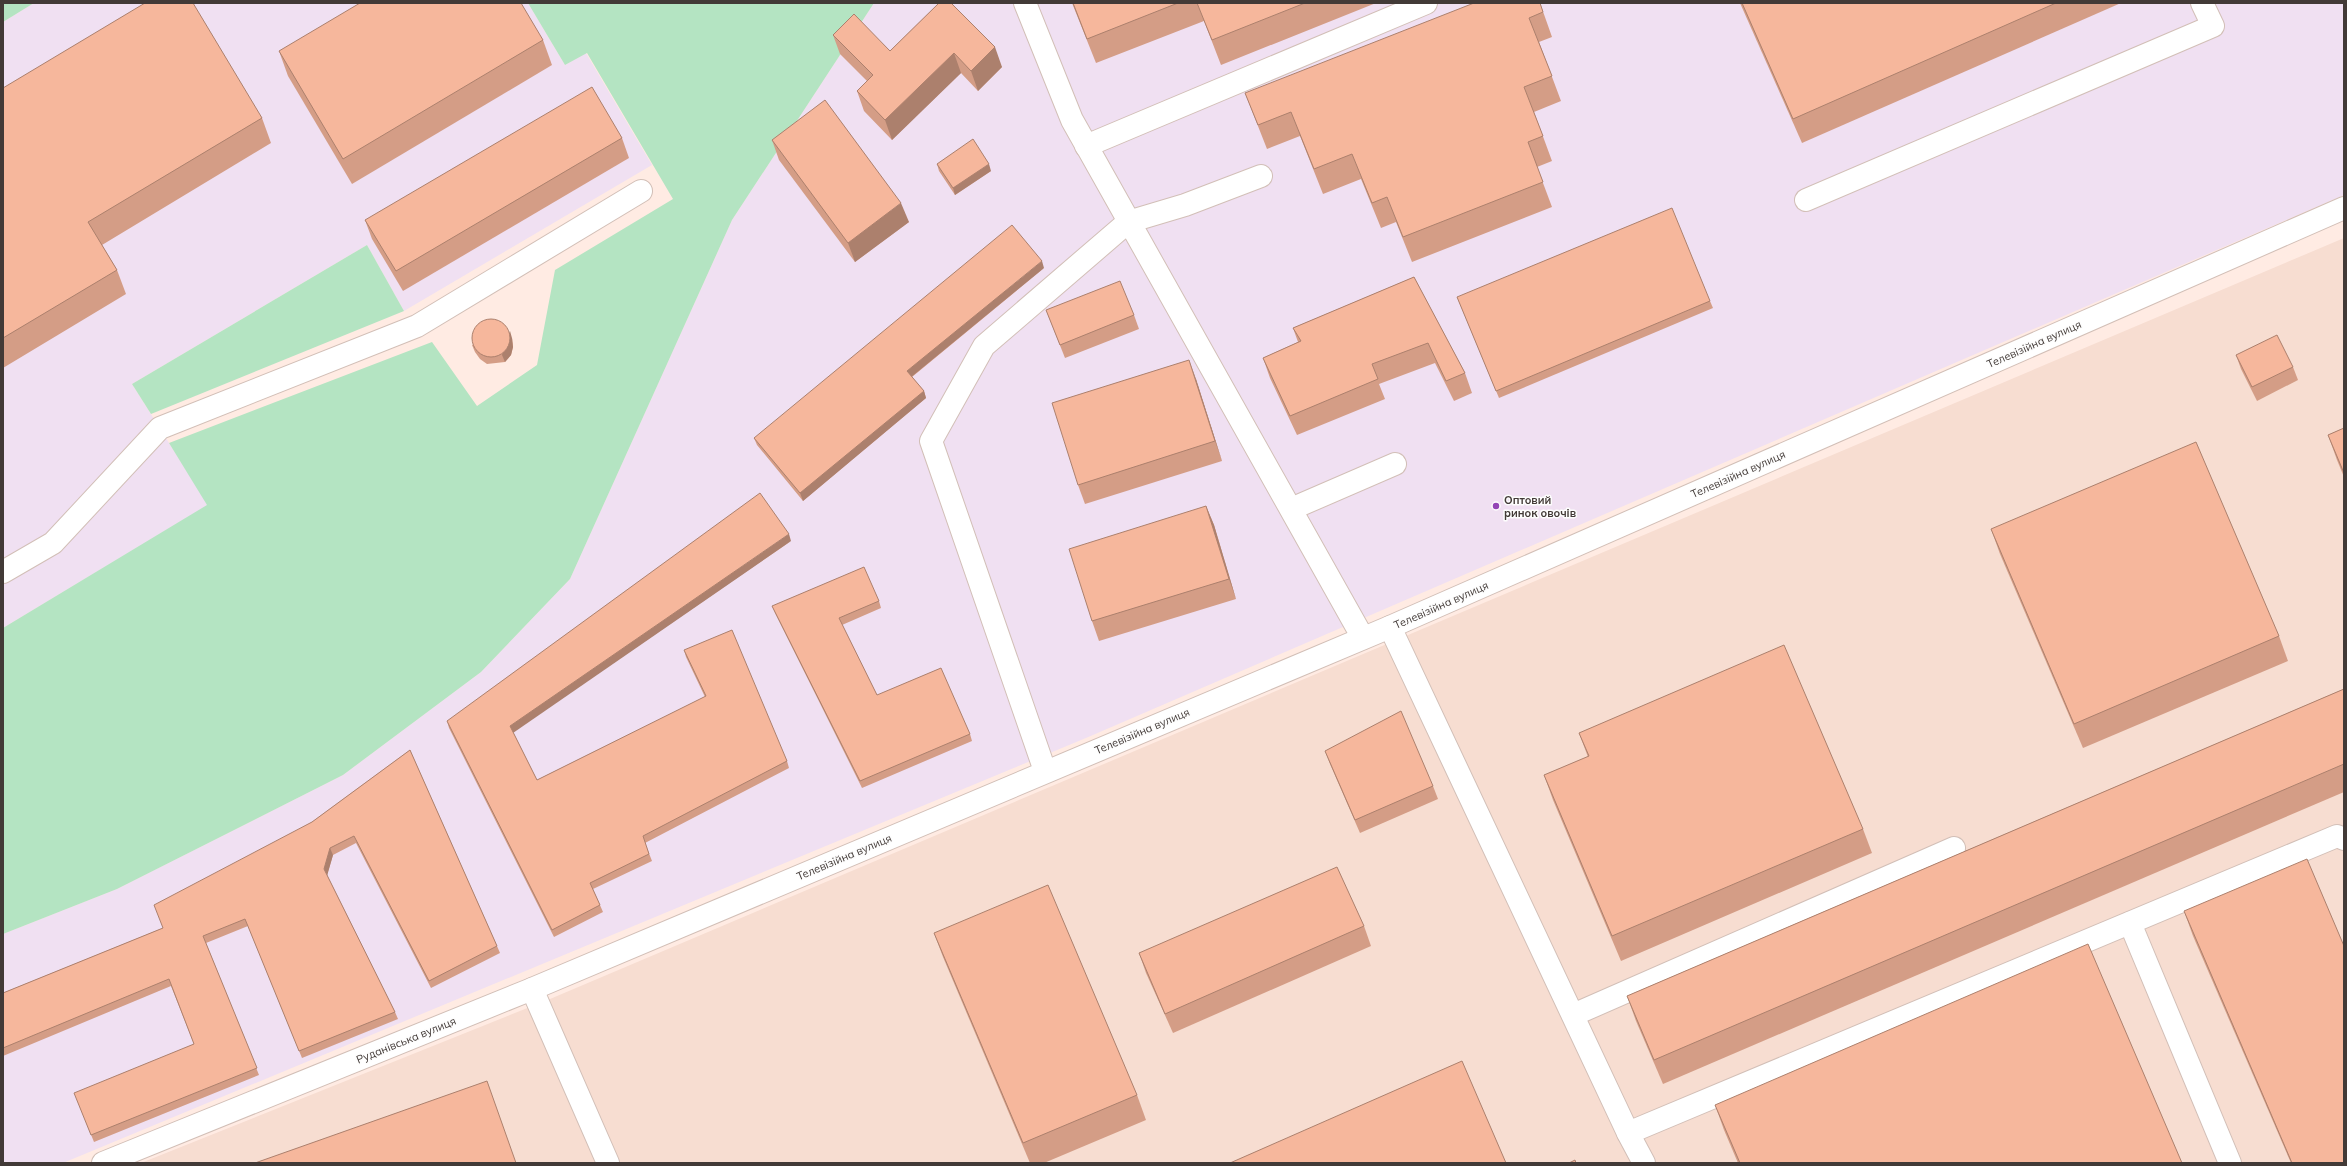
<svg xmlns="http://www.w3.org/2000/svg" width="2347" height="1166" font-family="Mulish,sans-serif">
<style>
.built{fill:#f7ddd1}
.industrial{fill:#f0e0f2}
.green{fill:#b4e4c2}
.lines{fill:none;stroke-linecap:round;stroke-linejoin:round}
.lane-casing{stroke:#d2bfb7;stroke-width:24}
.street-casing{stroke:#d2bfb7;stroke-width:24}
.lane{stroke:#fff;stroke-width:22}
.street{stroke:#fff;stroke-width:22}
.wall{fill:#d49d86}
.shaded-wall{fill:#ac806d}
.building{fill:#f6b79c;stroke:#ac806d}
.poi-dot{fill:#9345b5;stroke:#fdfdfd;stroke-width:1.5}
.labels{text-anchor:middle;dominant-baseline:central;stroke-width:3;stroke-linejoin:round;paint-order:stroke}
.street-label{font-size:11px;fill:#423a37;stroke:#fdfdfd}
.poi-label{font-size:11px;font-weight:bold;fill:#423a37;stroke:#fdfdfd;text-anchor:start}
</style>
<rect width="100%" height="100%" fill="#ffebe3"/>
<path class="built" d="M2344 238V1163H141L550 999Z"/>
<g class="industrial">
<path d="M34 3H528L565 65 586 53 652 165 404 311 367 245 132 384 208 505 3 628V22Z"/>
<path d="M874 3H2344V195L1086 738 63 1163H3V934L117 889 343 775 481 672 570 579 732 220Z"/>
</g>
<g class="green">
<path d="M3 3H34L3 22Z"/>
<path d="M528 3H874L732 220 570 579 481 672 343 775 117 889 3 934V628L207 505 169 443 432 342 477 406 537 365 555 270 673 199 587 53 565 65Z"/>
<path d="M367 245 404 311 151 414 132 384Z"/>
</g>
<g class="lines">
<defs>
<g id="lane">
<path d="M1025 3 1072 120 1363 638"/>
<path d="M1086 146 1426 3"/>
<path d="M1806 200 2213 26 2202 3"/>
<path d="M1291 509 1395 464"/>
<path d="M3 572 53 543 160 428 417 326 641 191"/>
<path d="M1390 627 1628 1133 1644 1163"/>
<path d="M1045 771 931 441 984 346 1128 222 1185 205 1261 176"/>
<path d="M2130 923 2230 1163"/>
<path d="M1573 1015 1954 848"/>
<path d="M1628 1133 2337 836 2344 839"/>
</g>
<g id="street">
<path d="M532 989 1390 627 2344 208"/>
<path d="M103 1163 532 989 608 1163"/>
</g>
</defs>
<use href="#lane" class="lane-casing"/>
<use href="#street" class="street-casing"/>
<use href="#lane" class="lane"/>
<use href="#street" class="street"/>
</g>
<g class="wall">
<path d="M939 3 1002 67 978 91 961 73 892 140 864 111 857 91 867 81 840 54 833 35 890 51Z"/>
<path d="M1072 3H1376L1221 65 1204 21 1096 63Z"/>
<path d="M1540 3 1552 37 1539 42 1561 101 1534 112 1552 161 1537 167 1552 207 1412 262 1396 222 1381 228 1361 179 1323 194 1300 136 1267 149 1245 93Z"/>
<path d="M1740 3H2121L1802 143Z"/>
<path d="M543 40 552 65 352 184 288 76 279 51Z"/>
<path d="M3 88 262 118 271 143 102 245 117 270 126 294 3 368Z"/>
<path d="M622 138 629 158 403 291 372 239 365 220Z"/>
<path d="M772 140 909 222 855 262 779 160Z"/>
<path d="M937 164 991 171 955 195 939 171Z"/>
<path d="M1044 268 912 377 924 391 926 398 803 501 757 445 754 438Z"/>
<path d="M1414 277 1465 373 1472 393 1454 401 1435 363 1379 384 1385 399 1297 435 1270 378 1263 358 1298 342 1293 328Z"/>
<path d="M1457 297 1710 301 1713 308 1499 398Z"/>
<path d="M1046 310 1134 315 1139 329 1065 358Z"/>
<path d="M512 338 513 347 511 355 505 362 487 364 480 359 475 352 472 345Z"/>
<path d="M2236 355 2293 367 2298 380 2257 401 2241 369Z"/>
<path d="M1196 379 1222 461 1085 504 1078 485Z"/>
<path d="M2344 428V477L2337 460 2328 435Z"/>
<path d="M1206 506 1214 525 1236 599 1099 641 1092 621Z"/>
<path d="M1991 529 2279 636 2288 661 2083 748 2000 554Z"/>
<path d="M791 541 513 732 537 780 705 697 686 657 684 650 787 761 789 768 645 843 652 861 593 889 603 912 554 937 449 728 447 721Z"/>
<path d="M879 601 881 608 842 625 877 695 970 734 972 741 862 788 775 613 772 606Z"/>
<path d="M2344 689V792L1663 1084 1636 1021 1627 996Z"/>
<path d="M1579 733 1863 829 1872 853 1621 961 1553 800 1544 775 1588 757Z"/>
<path d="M410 750 497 946 500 953 431 988 356 843 333 855 327 875 395 1012 398 1019 302 1058 248 926 206 943 259 1075 94 1142 77 1100 194 1044 171 986 3 1056V993L163 928 312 822Z"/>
<path d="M1325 751 1433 786 1438 799 1360 833 1330 764Z"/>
<path d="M2184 911 2344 1163H2291L2193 936Z"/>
<path d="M1364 926 1371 946 1173 1033 1146 973 1139 953Z"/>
<path d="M934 933 1137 1095 1146 1120 1044 1163H1030L943 957Z"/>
<path d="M1715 1105 2182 1163H1738L1724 1130Z"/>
</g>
<g class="shaded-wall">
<path d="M995 47 1002 67 978 91 971 71Z"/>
<path d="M954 53 961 73 892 140 885 120Z"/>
<path d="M989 164 991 171 955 195 953 188Z"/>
<path d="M901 203 909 222 855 262 848 243Z"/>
<path d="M1042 261 1044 268 910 378 907 371Z"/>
<path d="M510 331 512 338 513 347 511 355 505 362 502 355Z"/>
<path d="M1189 360 1196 379 1222 461 1215 441Z"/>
<path d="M924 391 926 398 803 501 800 493Z"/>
<path d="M1206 506 1214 525 1236 599 1229 579Z"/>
<path d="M789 534 791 541 513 733 510 726Z"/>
<path d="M330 848 333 855 327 876 324 869Z"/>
</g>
<g class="building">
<path d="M145 3H193L262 118 88 222 117 270 3 338V88Z"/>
<path d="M360 3H521L543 40 343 159 279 51Z"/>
<path d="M939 3H951L995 47 971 71 954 53 885 120 857 91 873 75 833 35 854 14 890 51Z"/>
<path d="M1073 3H1178L1087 39Z"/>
<path d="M1197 3H1305L1212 40Z"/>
<path d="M1474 3H1540L1543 12 1529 18 1552 76 1524 87 1543 136 1528 142 1543 182 1403 237 1387 197 1372 203 1352 154 1314 169 1291 112 1258 125 1245 93Z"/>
<path d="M1742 3H2056L1793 119Z"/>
<path d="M592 87 622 138 396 271 365 220Z"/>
<path d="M825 100 901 203 848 243 772 140Z"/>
<path d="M973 139 989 164 953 188 937 164Z"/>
<path d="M1672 208 1710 301 1496 391 1457 297Z"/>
<path d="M1012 225 1042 261 907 371 924 391 800 493 754 438Z"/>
<path d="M1414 277 1465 373 1446 381 1428 343 1372 364 1378 379 1290 416 1263 358 1301 341 1293 328Z"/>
<path d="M1120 281 1134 315 1060 345 1046 310Z"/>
<circle cx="491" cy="338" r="19"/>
<path d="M2277 335 2293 367 2252 387 2236 355Z"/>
<path d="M1189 360 1215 441 1078 485 1052 403Z"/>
<path d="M2344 428V473L2328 435Z"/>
<path d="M2196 442 2279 636 2074 724 1991 529Z"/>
<path d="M760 493 789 534 510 726 537 780 706 696 684 650 732 630 787 761 643 836 649 854 590 883 600 905 552 930 447 721Z"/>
<path d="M1206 506 1229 579 1092 621 1069 549Z"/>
<path d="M864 567 879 601 839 618 877 695 941 668 970 734 860 781 772 606Z"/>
<path d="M1784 645 1863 829 1612 936 1544 775 1589 756 1579 733Z"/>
<path d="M2344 689V764L1654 1060 1627 996Z"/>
<path d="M1401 711 1433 786 1355 820 1325 751Z"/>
<path d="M410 750 497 946 429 981 354 836 330 848 324 869 395 1012 299 1051 245 919 203 936 257 1068 91 1135 74 1093 194 1044 169 979 3 1048V993L163 928 154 905 312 822Z"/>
<path d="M2307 859 2344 946V1163H2292L2184 911Z"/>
<path d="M1337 867 1364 926 1165 1014 1139 953Z"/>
<path d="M1048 885 1137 1095 1023 1143 934 933Z"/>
<path d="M2088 944 2182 1163H1740L1715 1105Z"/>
<path d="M1462 1061 1506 1163H1230Z"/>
<path d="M487 1081 516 1163H255Z"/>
<path d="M1575 1160 1576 1163H1569Z"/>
</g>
<circle class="poi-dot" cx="1496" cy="506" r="4"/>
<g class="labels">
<g class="street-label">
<text transform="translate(2034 344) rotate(-24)">Телевізійна вулиця</text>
<text transform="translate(1738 474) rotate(-24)">Телевізійна вулиця</text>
<text transform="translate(1441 605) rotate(-24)">Телевізійна вулиця</text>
<text transform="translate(1142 731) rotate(-23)">Телевізійна вулиця</text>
<text transform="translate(844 857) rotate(-23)">Телевізійна вулиця</text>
<text transform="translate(406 1040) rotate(-22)">Руданівська вулиця</text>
</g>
<g class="poi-label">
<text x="1504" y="500">Оптовий<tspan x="1504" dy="13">ринок овочів</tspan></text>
</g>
</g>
<rect width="2347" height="1166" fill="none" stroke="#423a37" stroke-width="8"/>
</svg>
